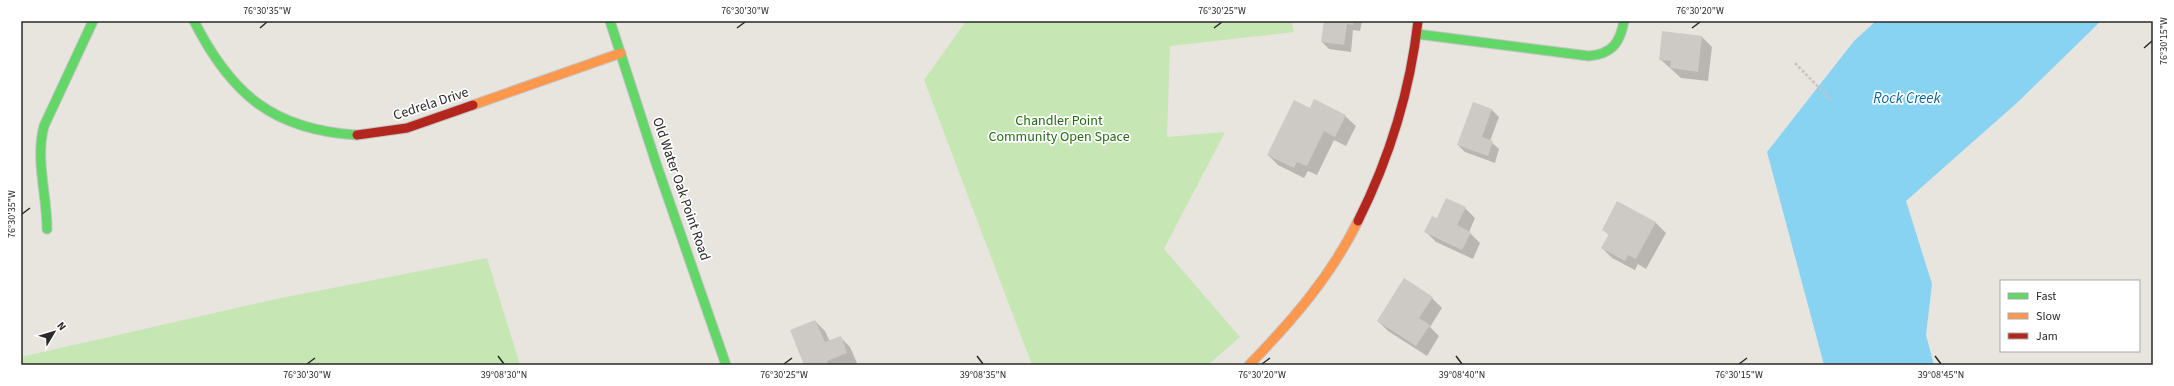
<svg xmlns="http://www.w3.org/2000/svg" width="2174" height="386" font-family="'Source Sans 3',sans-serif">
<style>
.green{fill:#c6e7b3}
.water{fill:#89d3f2}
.shadow{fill:#0003}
.building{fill:#cdcac5}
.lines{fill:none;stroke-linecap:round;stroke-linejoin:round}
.fast-casing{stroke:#c5c3c4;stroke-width:11}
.slow-casing{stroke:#c5c3c4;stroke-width:11}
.jam-casing{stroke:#c5c3c4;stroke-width:11}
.path{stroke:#c4c4c3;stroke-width:2.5;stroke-dasharray:3 2;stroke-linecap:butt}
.fast{stroke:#63d668;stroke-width:9}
.slow{stroke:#ff974d;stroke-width:9}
.jam{stroke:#b3261e;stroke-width:9}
.ticks{fill:none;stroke:#292929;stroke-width:1.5}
.labels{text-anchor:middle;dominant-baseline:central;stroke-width:3.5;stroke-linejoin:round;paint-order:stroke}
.street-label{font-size:14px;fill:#292929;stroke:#fff}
.park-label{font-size:14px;fill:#226c12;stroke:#fff}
.water-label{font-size:15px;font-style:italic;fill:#0067a6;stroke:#fff}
.neatline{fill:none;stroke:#292929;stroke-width:1.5}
.ticks-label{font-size:10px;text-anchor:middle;fill:#292929}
</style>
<rect width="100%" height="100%" fill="#e8e4de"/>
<g class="green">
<path d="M966 21H1291L1294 32 1170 46 1167 137 1225 132 1164 249 1240 337 1208 365H1032L924 80Z"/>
<path d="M487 258 520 365H21V357L276 299Z"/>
</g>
<path class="water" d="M1876 21H2101L2019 101 1906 201 1932 284 1926 335 1934 365H1824L1767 152 1854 41Z"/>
<g class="shadow">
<path d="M1325 21H1362L1360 31 1353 30 1351 52 1329 49 1322 42Z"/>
<path d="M1702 37 1712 47 1708 81 1681 78 1660 59Z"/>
<path d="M1473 103 1492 110 1499 117 1490 141 1499 149 1495 163 1465 152 1458 145Z"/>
<path d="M1310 109 1345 116 1356 126 1346 146 1334 140 1317 175 1308 171 1304 178 1278 165 1268 155Z"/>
<path d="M1465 208 1475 218 1469 232 1480 243 1473 259 1436 242 1426 232 1437 219Z"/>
<path d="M1655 222 1666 233 1646 269 1638 264 1635 270 1612 258 1602 248 1609 235 1604 230Z"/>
<path d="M1432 298 1442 308 1430 327 1439 336 1427 356 1388 331 1378 321Z"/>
<path d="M815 321 825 331 830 342 840 337 850 347 857 363 852 365H805Z"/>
</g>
<g class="building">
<path d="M1324 21H1354L1353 25 1347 24 1344 45 1321 42Z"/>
<path d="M1662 31 1702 36 1698 72 1670 68 1671 61 1659 60Z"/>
<path d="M1314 99 1346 115 1335 137 1324 131 1307 166 1297 162 1294 168 1267 155 1294 100 1310 108Z"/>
<path d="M1473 102 1492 109 1482 137 1493 141 1488 156 1457 145Z"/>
<path d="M1446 198 1466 207 1457 225 1471 232 1462 250 1424 232 1432 216 1437 218Z"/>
<path d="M1617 201 1656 222 1636 259 1628 255 1625 261 1601 248 1609 234 1602 230Z"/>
<path d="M1404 278 1433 297 1419 318 1430 325 1416 346 1377 321Z"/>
<path d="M815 320 825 342 841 336 847 353 827 361 828 365H804L790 330Z"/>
</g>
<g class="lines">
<defs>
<g id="fast">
<path d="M194 21C231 94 273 130 357 135"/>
<path d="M610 21 657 166 726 365"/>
<path d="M1417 34 1589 56C1612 54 1620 43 1624 21"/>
<path d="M47 229C47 195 35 159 44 126L93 21"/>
</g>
<g id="slow">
<path d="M473 105 621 53"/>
<path d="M1249 365C1292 321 1331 276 1358 221"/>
</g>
<g id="jam">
<path d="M357 135 407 128 473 105"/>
<path d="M1358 221C1390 157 1410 92 1418 21"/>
</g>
</defs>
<use href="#fast" class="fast-casing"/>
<use href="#slow" class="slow-casing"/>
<use href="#jam" class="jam-casing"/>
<path class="path" d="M1795 63 1831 100"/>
<use href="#fast" class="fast"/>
<use href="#slow" class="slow"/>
<use href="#jam" class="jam"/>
</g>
<path class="ticks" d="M260 28 267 22M737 28 745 22M1214 28 1222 22M1692 28 1700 22M2144 48 2152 41M22 214 30 208M498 356 504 364M977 356 983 364M1456 356 1462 364M1935 356 1941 364M307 364 315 358M784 364 792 358M1262 364 1270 358M1739 364 1747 358"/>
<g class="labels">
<g class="street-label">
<text transform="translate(431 104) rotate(-18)">Cedrela Drive</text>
<text transform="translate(681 189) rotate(71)">Old Water Oak Point Road</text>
</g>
<g class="park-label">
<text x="1059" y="121">Chandler Point<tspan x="1059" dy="16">Community Open Space</tspan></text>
</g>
<g class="water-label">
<text x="1907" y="98">Rock Creek</text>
</g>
</g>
<rect width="2174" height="386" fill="none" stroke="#ffffff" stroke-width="44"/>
<rect x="2000" y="280" width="140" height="72" fill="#ffffff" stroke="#a9a9a9"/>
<rect x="2008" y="293" width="20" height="6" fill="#63d668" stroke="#a9a9a9"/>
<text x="2036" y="300" font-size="12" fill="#292929">Fast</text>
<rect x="2008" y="313" width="20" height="6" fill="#ff974d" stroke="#a9a9a9"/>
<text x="2036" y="320" font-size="12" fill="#292929">Slow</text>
<rect x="2008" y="333" width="20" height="6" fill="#b3261e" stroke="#a9a9a9"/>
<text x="2036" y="340" font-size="12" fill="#292929">Jam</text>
<g transform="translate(54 332) rotate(52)" stroke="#ffffff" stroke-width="3" paint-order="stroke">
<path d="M0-3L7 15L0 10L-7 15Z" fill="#292929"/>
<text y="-6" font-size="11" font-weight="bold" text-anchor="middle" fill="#292929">N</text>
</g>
<rect x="22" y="22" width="2130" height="342" class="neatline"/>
<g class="ticks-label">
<text x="267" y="14">76°30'35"W</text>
<text x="745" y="14">76°30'30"W</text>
<text x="1222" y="14">76°30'25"W</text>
<text x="1700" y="14">76°30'20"W</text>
<text transform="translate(2163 41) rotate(-90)" y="4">76°30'15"W</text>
<text transform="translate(11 214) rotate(-90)" y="4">76°30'35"W</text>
<text x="307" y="378">76°30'30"W</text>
<text x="504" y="378">39°08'30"N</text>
<text x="784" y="378">76°30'25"W</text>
<text x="983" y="378">39°08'35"N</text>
<text x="1262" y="378">76°30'20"W</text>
<text x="1462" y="378">39°08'40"N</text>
<text x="1739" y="378">76°30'15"W</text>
<text x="1941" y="378">39°08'45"N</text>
</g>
</svg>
